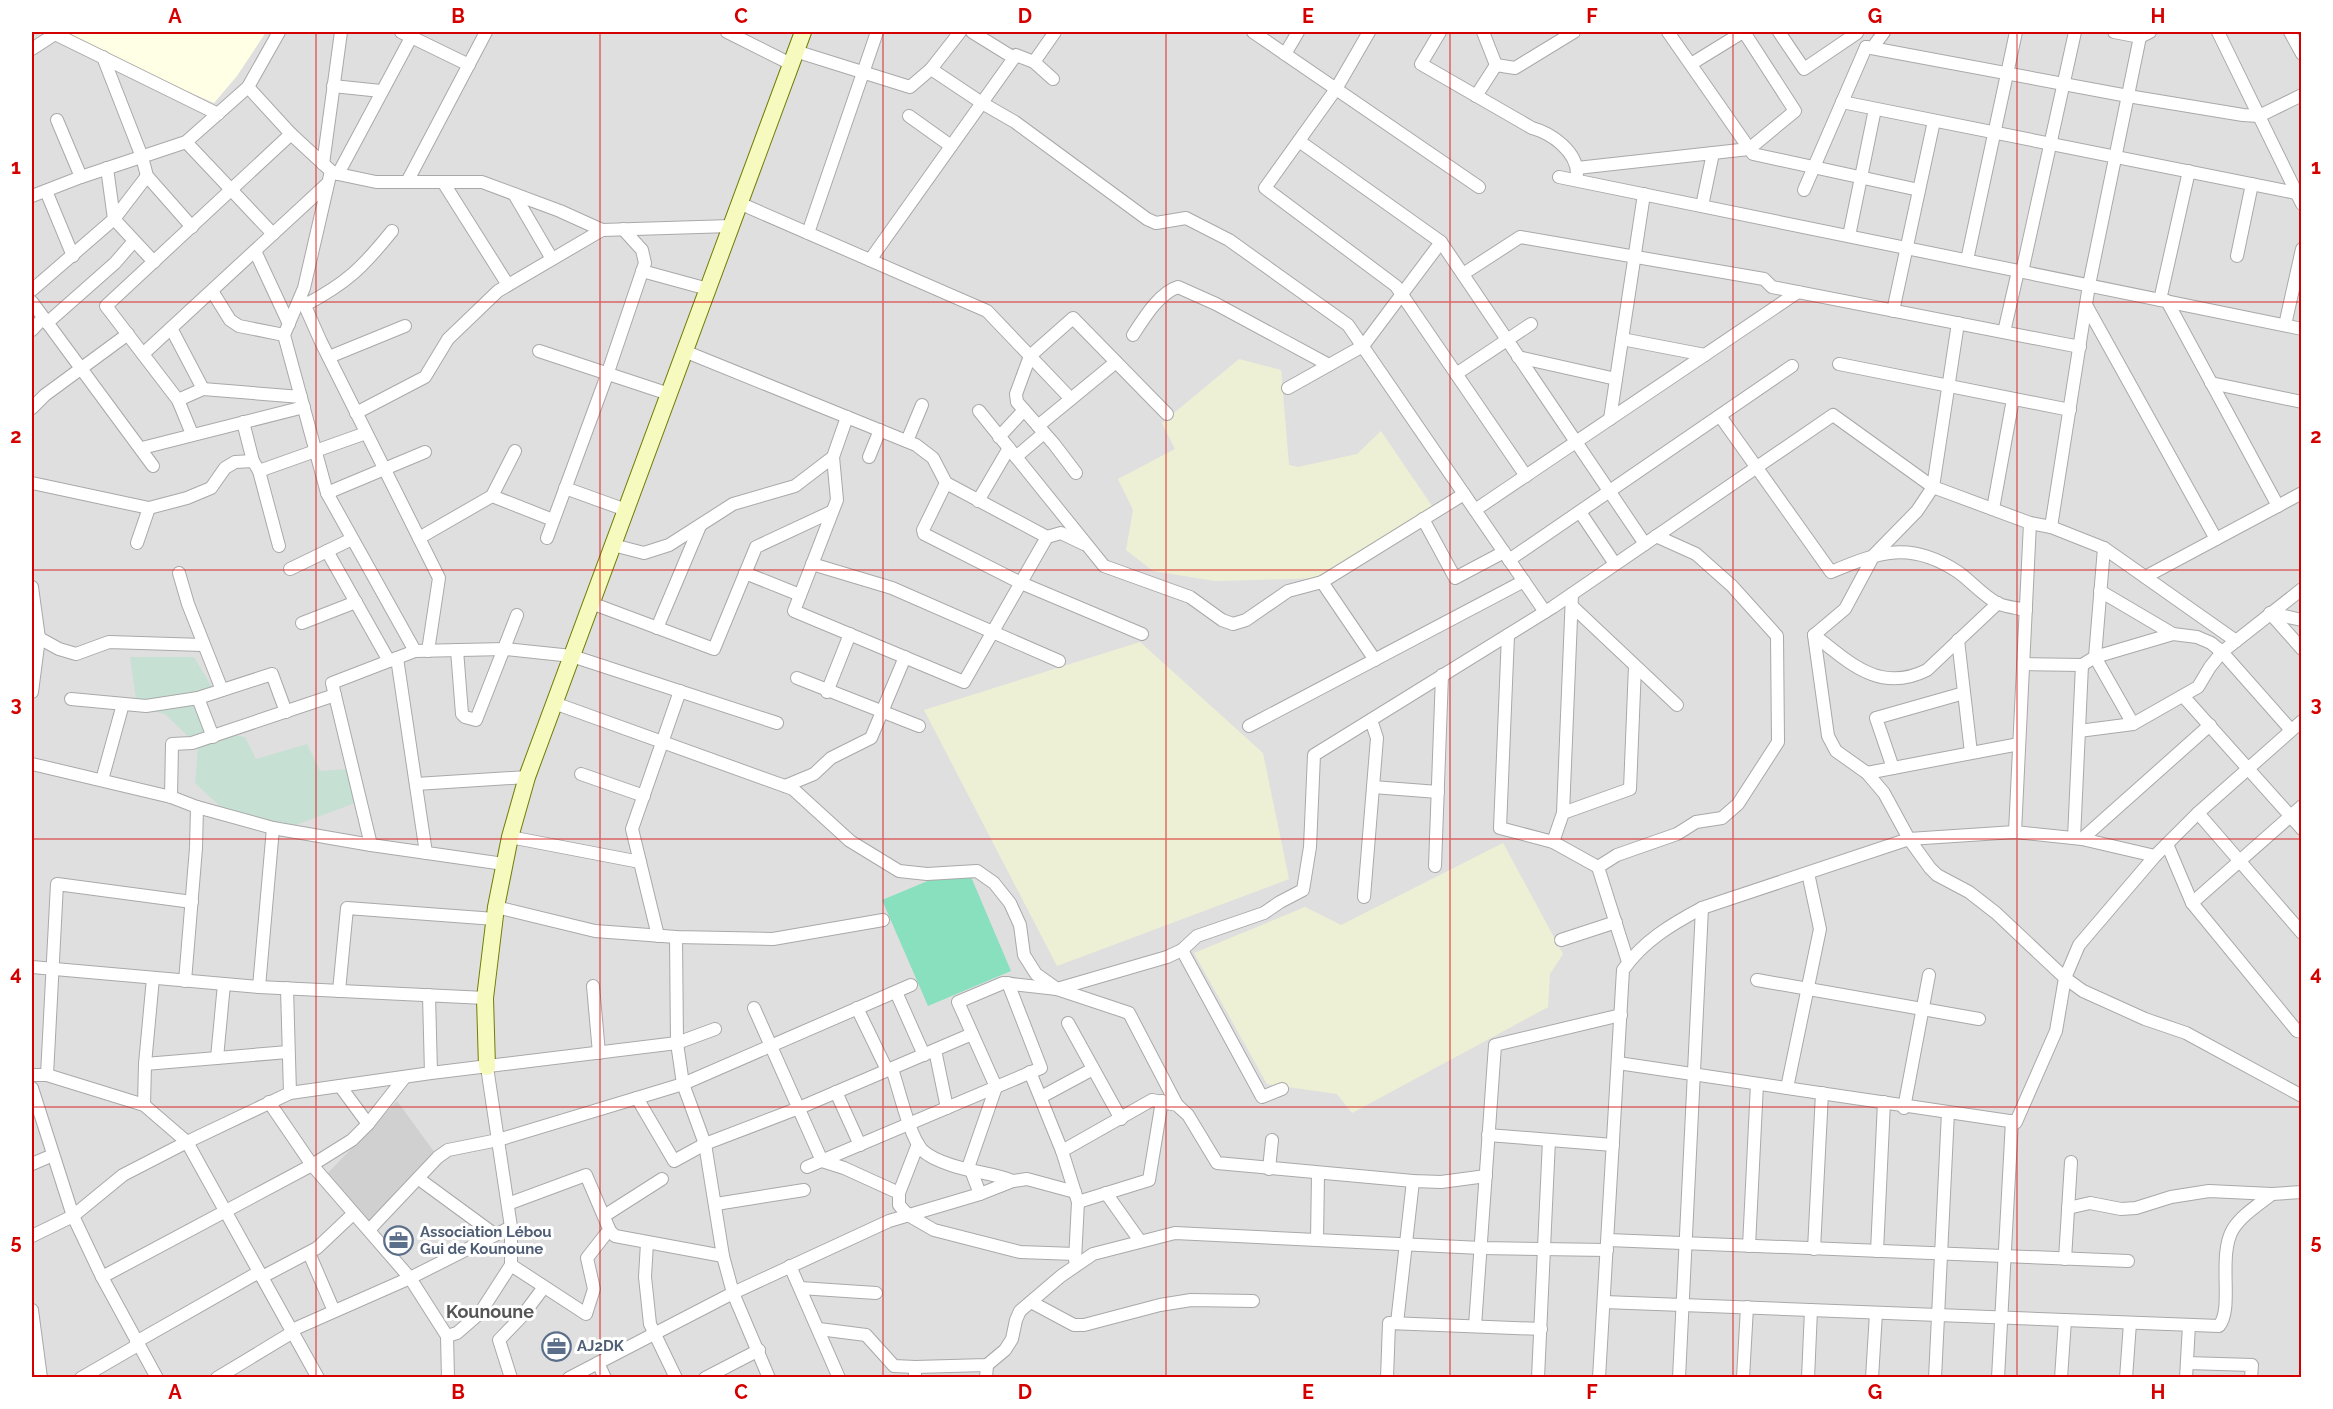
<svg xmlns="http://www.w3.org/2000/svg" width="2333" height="1409" font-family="Raleway,sans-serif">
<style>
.residential{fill:#e0dfdf}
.education{fill:#ffffe5}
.religious{fill:#d0d0d0}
.farmland{fill:#eef0d5}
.wetland{fill:#c6e0d4}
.pitch{fill:#88e0be}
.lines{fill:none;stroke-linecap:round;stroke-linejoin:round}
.street-casing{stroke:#a9a9a9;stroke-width:14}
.secondary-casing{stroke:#707d05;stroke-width:18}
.street{stroke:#fff;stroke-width:12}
.secondary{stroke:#f7fabf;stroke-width:16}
.grid{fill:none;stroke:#d40000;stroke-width:1.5;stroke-opacity:0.55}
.labels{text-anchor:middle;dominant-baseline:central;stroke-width:6;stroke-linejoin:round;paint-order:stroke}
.service-label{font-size:15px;font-weight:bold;fill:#4e5e75;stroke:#fff;text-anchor:start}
.quarter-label{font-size:18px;font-weight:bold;fill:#555;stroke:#fff}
.neatline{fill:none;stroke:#d40000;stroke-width:2}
.grid-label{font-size:20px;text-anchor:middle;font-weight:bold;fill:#d40000}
</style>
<rect width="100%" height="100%" fill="#f2efe9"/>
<rect class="residential" x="32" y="32" width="2269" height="1345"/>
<path class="education" d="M61 32H266L237 76 214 103 110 57Z"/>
<path class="religious" d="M397 1101 438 1157 369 1228 326 1175Z"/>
<g class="farmland">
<path d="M1239 359 1281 370 1289 465 1298 467 1357 454 1381 431 1432 506 1328 578 1215 581 1153 571 1126 550 1133 510 1118 479 1175 449 1162 423Z"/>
<path d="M1140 642 1263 753 1289 879 1057 966 924 710Z"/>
<path d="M1503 843 1563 954 1550 974 1548 1007 1352 1113 1337 1094 1267 1084 1194 953 1305 907 1341 925Z"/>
</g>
<path class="wetland" d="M130 657H194L212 687 199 695 205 730 245 737 256 759 307 744 320 771 349 769 355 803 296 825 227 813 195 783 198 746 165 714 137 707Z"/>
<path class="pitch" d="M966 865 1011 971 928 1006 882 900Z"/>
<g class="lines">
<defs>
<g id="street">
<path d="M51 32 218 114"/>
<path d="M401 32 469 65"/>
<path d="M727 32 791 64"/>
<path d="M972 32 1014 58"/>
<path d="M1253 32 1479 187"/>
<path d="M1369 32 1336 89 1265 188 1396 286 1526 476"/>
<path d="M1440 32 1421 64 1532 128C1551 133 1577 151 1577 174"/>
<path d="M1483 32 1496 65"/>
<path d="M1668 32 1753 154 1919 190"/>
<path d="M1779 32 1804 69 1857 33"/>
<path d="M2114 32 2140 37 2150 32"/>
<path d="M2218 32 2302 204"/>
<path d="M2290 32 2302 54"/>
<path d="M1866 47 2128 96 2243 115 2259 116 2302 95"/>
<path d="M1873 47 1884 32"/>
<path d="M32 49 55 34"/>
<path d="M795 51 910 87 931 69 960 32"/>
<path d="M1285 54 1298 32"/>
<path d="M103 57 142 157 147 176 192 227"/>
<path d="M1691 64 1743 32"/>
<path d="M1496 65 1515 68 1574 32"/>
<path d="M931 69 982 103 1015 122 1147 219 1156 223 1186 218 1229 240 1348 325 1545 612"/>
<path d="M1053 79 1034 62 1055 32"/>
<path d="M333 86 381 91"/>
<path d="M248 87 291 134 331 171 338 174 376 182H482L560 211 602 230 731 226"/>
<path d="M1476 96 1496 65"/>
<path d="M1842 102 2296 193"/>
<path d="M909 116 951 146"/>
<path d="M57 120 81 177"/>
<path d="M1299 141 1441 242 1645 544"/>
<path d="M186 142 273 234"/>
<path d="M323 164 341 32"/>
<path d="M107 168 114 219 154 262"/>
<path d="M1577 168 1749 149 1795 111 1744 32"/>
<path d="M331 171 304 288 284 335 327 493 415 651"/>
<path d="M338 174 414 32"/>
<path d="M1559 177 2302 329"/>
<path d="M407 182 486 32"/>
<path d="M443 182 508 285"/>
<path d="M1804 190 1866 47"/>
<path d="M46 191 73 256"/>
<path d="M514 194 552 259"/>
<path d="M32 196 81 177 186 142 248 87 279 32"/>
<path d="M739 203 987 311 1071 399"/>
<path d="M1702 206 1713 153"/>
<path d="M808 233 877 32"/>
<path d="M1849 236 1875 109"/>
<path d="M255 251 289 324"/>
<path d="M2237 256 2252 184"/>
<path d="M870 260 1016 55 1034 62"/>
<path d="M1967 260 2016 32"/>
<path d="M642 271 708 289"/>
<path d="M2022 272 2075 32"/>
<path d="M1463 274 1520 237 1764 279 1772 287 2080 347"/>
<path d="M32 290 114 219 147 176"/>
<path d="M212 291 230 320 239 326 284 335"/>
<path d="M301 297 321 342 439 578 428 651"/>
<path d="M2160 300 2189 171"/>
<path d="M2167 301 2278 506"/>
<path d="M32 302 153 466"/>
<path d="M305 305C347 283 363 267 392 231"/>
<path d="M2086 305 2216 539"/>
<path d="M1893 311 1934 121"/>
<path d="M47 323 115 263 134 241"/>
<path d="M2285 325 2302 249"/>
<path d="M171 328 203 389"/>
<path d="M32 330 43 318"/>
<path d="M2004 332 2018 271"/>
<path d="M1133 335C1144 318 1159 293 1178 287L1216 304 1329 365"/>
<path d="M1622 339 1705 355"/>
<path d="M539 351 669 394"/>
<path d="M684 351 916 445 933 458 946 483 1047 537"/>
<path d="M143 354 327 184"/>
<path d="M329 357 405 326"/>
<path d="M1518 357 1616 379"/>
<path d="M1839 364 2070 410"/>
<path d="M1456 374 1531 324"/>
<path d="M2211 383 2302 402"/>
<path d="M1288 388 1363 346 1441 242"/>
<path d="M178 400 203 389 301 397"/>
<path d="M32 408 45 395 128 334"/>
<path d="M979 411 1104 566 1190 597 1222 620 1233 624 1246 620 1288 591 1322 582 1464 494"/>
<path d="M356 413 425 377 448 339 498 291 602 230"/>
<path d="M1720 416 1831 572C1879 552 1910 540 1958 572 1971 581 1984 597 1999 604 2007 607 2017 608 2026 610"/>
<path d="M1610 419 1644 194"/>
<path d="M243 422 253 461"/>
<path d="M1038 426 1116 362"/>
<path d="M192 434 178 400 106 306 291 134"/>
<path d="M999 437 1024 410"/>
<path d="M907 441 922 405"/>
<path d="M142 448 304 407"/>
<path d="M833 457 837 500 794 611 964 682 1047 537 1061 533 1084 544"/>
<path d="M869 457 880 430"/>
<path d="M1016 457 1044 433"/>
<path d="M259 471 279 546"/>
<path d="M1076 473 1054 444 1017 402 1016 394 1030 356 1073 318 1167 414"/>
<path d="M32 483 149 508 187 498 211 488 225 468 235 462 253 461 259 471 366 433"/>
<path d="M946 483 923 530 924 534 1021 583 1142 634"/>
<path d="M565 488 626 510"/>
<path d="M327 493 425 452"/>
<path d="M492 496 553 520"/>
<path d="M978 501 1009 448"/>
<path d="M1993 509 2013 399"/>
<path d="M1475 510 1798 292"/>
<path d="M1580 512 1615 564"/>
<path d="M1423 519 1455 578 1504 552"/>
<path d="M2051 527 2089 285 2141 32"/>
<path d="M419 538 492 496 515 451"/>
<path d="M547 538 607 375 645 263 642 250 623 229"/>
<path d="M137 543 149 508"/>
<path d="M613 545 644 553 669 545 733 504 795 486 833 457 847 417"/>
<path d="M2104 548 2095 657 2133 724"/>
<path d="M327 551 389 661"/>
<path d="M1509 560 1792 366"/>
<path d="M812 564 892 588 1059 661"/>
<path d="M290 569 352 539"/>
<path d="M179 573 188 604 222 690"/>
<path d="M745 573 800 595"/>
<path d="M2145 577 2302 493"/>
<path d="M1322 582 1375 660"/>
<path d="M32 587 39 638 32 692"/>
<path d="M2100 591 2173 634 2197 637 2211 643 2222 652 2291 730"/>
<path d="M591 603 714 649 756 547 831 512"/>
<path d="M1572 606 1677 705"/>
<path d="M2270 613 2302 649"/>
<path d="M2270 613 2302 620"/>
<path d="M302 623 356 602"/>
<path d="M657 628 700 526"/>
<path d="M1508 635 1500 828 1553 842 1598 867 1628 962"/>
<path d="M1814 635 1828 736 1836 751 1867 773 1884 793 1909 839 1930 868 1937 875 1969 892 1996 913 2065 978 2083 991 2145 1019 2186 1033 2302 1096"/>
<path d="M1814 635 1845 609 1874 555 1917 511 1933 487 1958 323"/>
<path d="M1814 635C1849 662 1879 694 1927 670L1998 603"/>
<path d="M39 638 59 649 76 654 109 642 203 645"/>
<path d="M1958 640 1971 753"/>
<path d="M457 650 462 714 465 717 476 720 517 615"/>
<path d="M397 658 426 853"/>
<path d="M2023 664 2082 665 2095 657 2173 634"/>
<path d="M797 678 919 726"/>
<path d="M827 692 850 634"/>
<path d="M2183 696 2302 829"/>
<path d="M198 698 213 737"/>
<path d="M71 699 146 706 198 698 272 674 286 712"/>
<path d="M554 703 793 789 850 841 899 871 927 874 977 871 994 883 1010 903 1020 925 1024 955 1036 974 1057 989 1129 1013 1177 1105"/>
<path d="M1249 726 1524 581"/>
<path d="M2079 731 2133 724 2198 687 2210 667 2222 652 2302 589"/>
<path d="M32 764 171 797 197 807 273 828 371 845 504 864"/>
<path d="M1893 768 1876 718 1964 693"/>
<path d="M1867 773 2019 744"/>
<path d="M581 774 644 796"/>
<path d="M102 780 123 704"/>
<path d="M416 784 527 777"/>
<path d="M785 786 814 774 831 758 871 738 905 657"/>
<path d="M1373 787 1438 792"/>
<path d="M171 797 172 744 192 743 335 695"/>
<path d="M1563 813 1630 789 1635 666"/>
<path d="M2198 813 2302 933"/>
<path d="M2015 832 2030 523"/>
<path d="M510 837 640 862"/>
<path d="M2074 838 2082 665"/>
<path d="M2082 839 2210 725"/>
<path d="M1553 842 1563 813 1572 594"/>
<path d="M2167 844 2192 903 2297 1031 2302 1032"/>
<path d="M371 845 332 683 415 651 505 649 572 656 777 723"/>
<path d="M1435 866 1442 675"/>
<path d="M1598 867 1617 855 1677 834 1696 822 1722 818 1738 804 1778 742 1777 636 1732 586 1696 554 1656 536"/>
<path d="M1364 897 1377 738 1371 720"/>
<path d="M2192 903 2302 806"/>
<path d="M496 907 595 931 676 937 773 939 883 920"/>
<path d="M658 936 632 829 680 691"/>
<path d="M676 937 677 1043 683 1084 705 1144 723 1256 733 1293 769 1378"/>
<path d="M1561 940 1616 922"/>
<path d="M1182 950 1262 1097 1282 1089"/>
<path d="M32 967 259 987 485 998"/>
<path d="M1757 980 1979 1019"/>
<path d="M185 981 196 848 197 807"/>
<path d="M593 986 599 1053"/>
<path d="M259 987 273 828"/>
<path d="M287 988 290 1093"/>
<path d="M339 991 347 908 495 919"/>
<path d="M896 992 924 1055"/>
<path d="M429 995 431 1073"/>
<path d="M754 1008 822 1161 844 1168 899 1193"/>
<path d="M857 1008 887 1070"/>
<path d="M1068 1023 1121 1119"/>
<path d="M935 1050 947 1108"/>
<path d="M217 1058 224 984"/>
<path d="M1618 1063 2016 1122 2056 1031 2065 978 2079 945 2155 856 2198 813 2302 721"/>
<path d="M145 1064 288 1052"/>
<path d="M892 1069C899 1089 909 1135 922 1150 928 1156 942 1162 951 1165 971 1172 993 1173 1013 1181"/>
<path d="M1030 1072 1062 1151 1078 1202 1075 1260"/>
<path d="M32 1075H47L144 1105 187 1142 318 1378"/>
<path d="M47 1075 57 884 192 902"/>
<path d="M340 1086 368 1124"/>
<path d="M32 1088 73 1216 102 1277 157 1378"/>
<path d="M1787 1088 1820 929 1808 873"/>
<path d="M836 1092 860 1145"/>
<path d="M1041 1097 1093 1069"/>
<path d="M637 1098 674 1161 705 1144 799 1108 972 1034"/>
<path d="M269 1102 312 1165 410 1278 447 1336 448 1378"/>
<path d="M144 1105 145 1064 153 978"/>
<path d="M1904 1108 1929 975"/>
<path d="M1488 1135 1613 1145"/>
<path d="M918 1144 899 1193V1205L908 1215 934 1230 1020 1252 1075 1254"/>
<path d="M1062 1151 1152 1100 1177 1105 1188 1115 1217 1163 1413 1181 1441 1182 1486 1176"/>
<path d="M32 1164 53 1155"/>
<path d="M807 1167 1041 1068 1008 983"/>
<path d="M1269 1169 1272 1140"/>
<path d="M419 1179 494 1234"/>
<path d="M1106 1193 1140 1241"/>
<path d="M980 1194 969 1165 996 1087 958 1002 1003 983 1057 989 1167 957 1182 950 1197 936 1264 913 1280 902 1303 890 1310 847 1314 755 1553 607 1833 415 1933 487 2030 523 2051 527 2104 548 2236 641"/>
<path d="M1078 1202 1149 1180 1162 1101"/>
<path d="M508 1204 586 1175 610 1231 615 1236 723 1256"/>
<path d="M716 1204 804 1190"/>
<path d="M2068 1208 2090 1203 2121 1209 2136 1208 2171 1197 2209 1191 2272 1194 2302 1192"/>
<path d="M604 1216 662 1179"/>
<path d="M369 1230 438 1157 448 1150 498 1140 683 1084 911 985"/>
<path d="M32 1236 73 1216 123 1175 187 1142 290 1093 431 1073 677 1043 715 1029"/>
<path d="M1317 1240 1318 1174"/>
<path d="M1608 1240 2128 1261"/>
<path d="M647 1243 645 1277 650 1324 676 1378"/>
<path d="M1749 1246 1757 1084"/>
<path d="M1814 1249 1822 1093"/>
<path d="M1877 1251 1884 1102"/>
<path d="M309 1253 334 1311"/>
<path d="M2065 1259 2071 1162"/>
<path d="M511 1265 586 1314 594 1289 587 1258 605 1235 610 1231"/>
<path d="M790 1266 839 1378"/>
<path d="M102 1277 312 1165 352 1140 368 1124 405 1077"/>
<path d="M262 1277 317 1248 353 1214"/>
<path d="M800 1288 876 1293"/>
<path d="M1031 1302 1074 1325H1084L1160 1305 1191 1300 1253 1301"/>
<path d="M1604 1302 2219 1326C2234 1308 2217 1256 2233 1229 2242 1215 2258 1205 2272 1194"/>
<path d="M32 1310 41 1378"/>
<path d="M1397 1323 1413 1181"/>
<path d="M1475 1326 1495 1045 1621 1015"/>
<path d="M819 1329 866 1335 894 1366 915 1367"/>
<path d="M292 1330 410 1278 511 1227"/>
<path d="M447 1336 457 1333 480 1313 511 1265V1227L487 1067"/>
<path d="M136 1342 259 1272"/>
<path d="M598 1363 605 1378"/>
<path d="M2187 1363 2252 1365 2251 1378"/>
<path d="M81 1378 138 1345"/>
<path d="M217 1378 293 1332"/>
<path d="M511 1378 499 1340 523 1315 544 1287"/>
<path d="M569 1378 733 1293 889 1221 980 1194 1013 1181 1027 1179 1075 1192"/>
<path d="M705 1378 759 1350"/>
<path d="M915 1378V1367L987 1365 1005 1350 1012 1339 1016 1320 1020 1311 1061 1276 1093 1254 1175 1233 1481 1248 1607 1250"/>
<path d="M986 1378 987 1365"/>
<path d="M1387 1378 1389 1323 1541 1329"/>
<path d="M1538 1378 1549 1140"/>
<path d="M1599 1378 1623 970C1643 941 1672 924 1702 908L1909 839 2015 832 2082 839 2155 856"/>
<path d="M1679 1378 1702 908"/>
<path d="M1743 1378 1747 1307"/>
<path d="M1808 1378 1811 1310"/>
<path d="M1872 1378 1876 1313"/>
<path d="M1935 1378 1948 1112"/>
<path d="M1998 1378 2012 1121"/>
<path d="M2061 1378 2065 1320"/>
<path d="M2126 1378 2130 1323"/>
<path d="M2186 1378 2189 1325"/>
</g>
<path id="secondary" d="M487 1067 485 998 496 907 510 837 527 777 803 32"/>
</defs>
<use href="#street" class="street-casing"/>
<use href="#secondary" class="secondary-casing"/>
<use href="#street" class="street"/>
<use href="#secondary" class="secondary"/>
</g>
<path class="grid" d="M316 32V1378M600 32V1378M883 32V1378M1166 32V1378M1450 32V1378M1733 32V1378M2017 32V1378M32 302H2302M32 570H2302M32 839H2302M32 1107H2302"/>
<defs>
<symbol id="office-ring" viewBox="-11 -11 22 22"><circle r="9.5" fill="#fff" stroke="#5c6f8a" stroke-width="1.5"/><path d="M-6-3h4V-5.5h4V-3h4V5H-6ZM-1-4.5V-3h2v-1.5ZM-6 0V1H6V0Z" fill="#5c6f8a"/></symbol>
</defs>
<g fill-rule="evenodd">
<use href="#office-ring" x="382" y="1224" width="33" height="33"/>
<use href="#office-ring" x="540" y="1330" width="33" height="33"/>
</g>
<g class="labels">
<g class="service-label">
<text x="420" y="1232">Association Lébou<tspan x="420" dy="17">Gui de Kounoune</tspan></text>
<text x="577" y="1346">AJ2DK</text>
</g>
<g class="quarter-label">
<text x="490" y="1311">Kounoune</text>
</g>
</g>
<rect width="2333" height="1409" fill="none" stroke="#ffffff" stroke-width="66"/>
<rect x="33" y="33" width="2267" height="1343" class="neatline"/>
<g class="grid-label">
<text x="175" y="23">A</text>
<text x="458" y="23">B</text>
<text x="741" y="23">C</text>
<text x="1025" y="23">D</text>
<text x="1308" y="23">E</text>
<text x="1592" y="23">F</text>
<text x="1875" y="23">G</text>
<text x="2158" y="23">H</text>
<text x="16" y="174">1</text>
<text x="2316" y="174">1</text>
<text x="16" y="443">2</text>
<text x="2316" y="443">2</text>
<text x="16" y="711">3</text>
<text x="2316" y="711">3</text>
<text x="16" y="980">4</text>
<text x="2316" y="980">4</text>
<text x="16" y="1249">5</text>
<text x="2316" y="1249">5</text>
<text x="175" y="1399">A</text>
<text x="458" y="1399">B</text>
<text x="741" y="1399">C</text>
<text x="1025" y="1399">D</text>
<text x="1308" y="1399">E</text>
<text x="1592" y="1399">F</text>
<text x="1875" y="1399">G</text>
<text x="2158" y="1399">H</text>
</g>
</svg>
